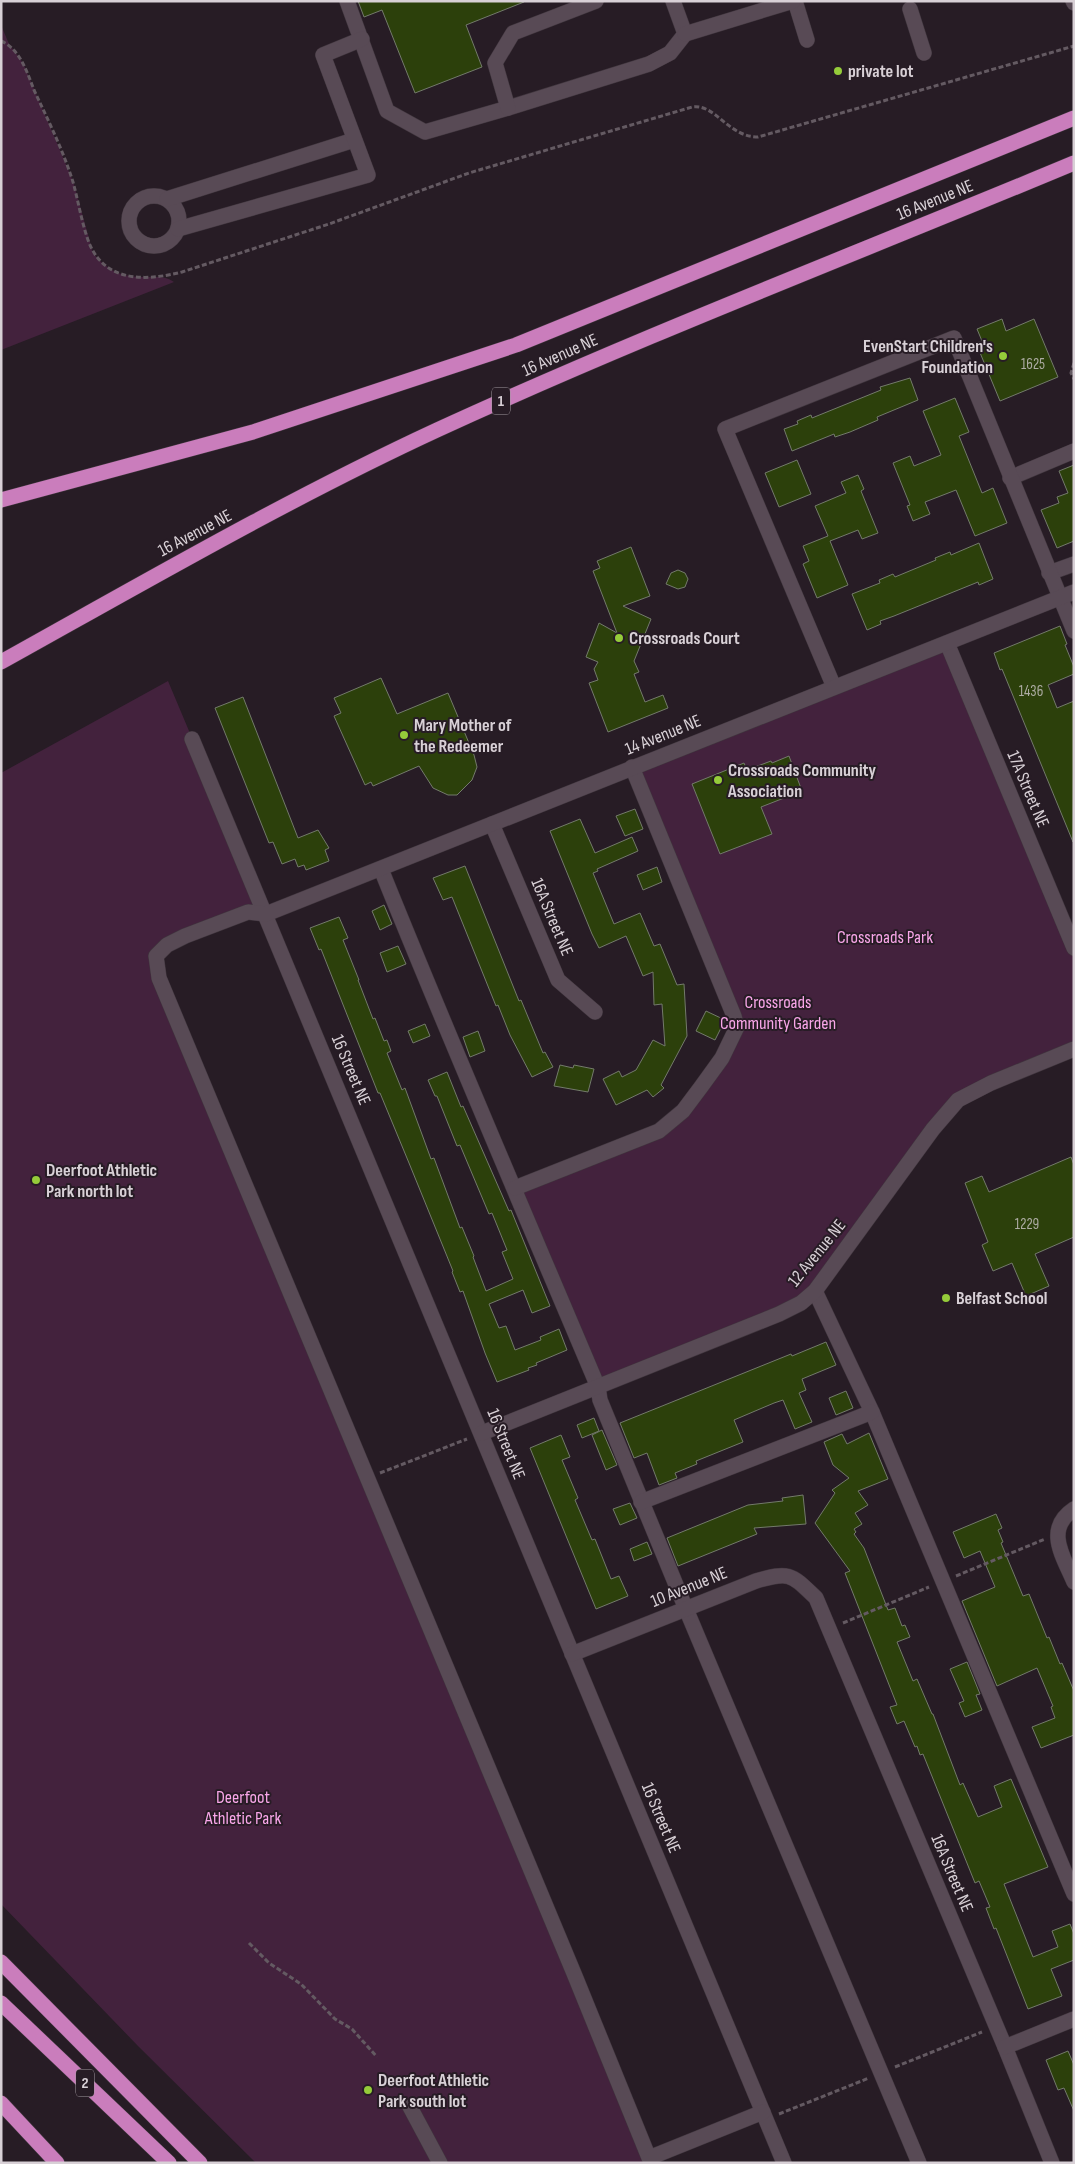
<svg xmlns="http://www.w3.org/2000/svg" width="1075" height="2164" font-family="'Sofia Sans Condensed',sans-serif">
<style>
.green{fill:#43223d}
.building{fill:#2c400b;stroke:#737a6b}
.lines{fill:none;stroke-linecap:round;stroke-linejoin:round}
.minor-casing{stroke:#40363e;stroke-width:16}
.highway-casing{stroke:#40363e;stroke-width:16}
.path{stroke:#645a62;stroke-width:3;stroke-dasharray:5 2.5;stroke-linecap:butt}
.minor{stroke:#584a55;stroke-width:15}
.highway{stroke:#ca7dbc;stroke-width:15}
.poi-dot{fill:#95cc3a;stroke:#271c25;stroke-width:2}
.labels{text-anchor:middle;dominant-baseline:central;stroke-width:4;stroke-linejoin:round;paint-order:stroke}
.number-label{font-size:15px;fill:#adaca3}
.shield{fill:#271c25;stroke:#a39aa1;stroke-width:1}
.shield-label{font-size:16px;font-weight:bold;fill:#d8d0d6}
.poi-label{font-size:18px;font-weight:bold;fill:#d8d0d6;stroke:#271c25;text-anchor:start}
.street-label{font-size:18px;fill:#d8d0d6;stroke:#271c25}
.park-label{font-size:18px;fill:#f9a6e9;stroke:#271c25}
</style>
<rect width="100%" height="100%" fill="#271c25"/>
<g class="green">
<path d="M1 25 9 44 23 63 73 181 93 253C108 272 125 278 148 277 159 277 165 276 174 282L1 350Z"/>
<path d="M947 643 1074 948V1049L958 1100 815 1291 598 1387 515 1188 659 1131 737 1027 632 767Z"/>
<path d="M168 681 266 914 248 913 156 956 657 2163H256L138 2046 1 1904V773Z"/>
</g>
<g class="building">
<path d="M358 1H524V2L466 25 482 67 415 93 382 10 364 17Z"/>
<path d="M1002 319 1006 331 1034 319 1058 377 1000 401 976 343 982 341 977 329Z"/>
<path d="M910 378 918 400 877 417 878 420 850 432 835 437 834 434 792 451 784 429 798 424 797 421 811 415 812 418 881 390 880 387Z"/>
<path d="M955 398 969 432 959 436 982 493 993 488 1007 523 975 536 956 490 925 502 930 514 913 521 907 506 910 505 893 463 910 456 914 466 941 455 923 411Z"/>
<path d="M797 460 811 494 779 507 765 473Z"/>
<path d="M1074 465V541L1057 548 1041 510 1059 503 1057 497 1068 493 1059 471Z"/>
<path d="M858 475 864 489 861 491 878 533 862 539 858 530 830 541 848 585 817 598 803 564 809 561 803 546 828 536 815 506 846 493 841 482Z"/>
<path d="M979 543 993 579 979 585 978 582 894 616 880 621 881 624 867 630 852 594 880 583 879 580 893 574 895 577 936 560 935 558 950 552 951 555Z"/>
<path d="M631 547 650 596 623 606 651 619 634 661 639 672 634 674 645 702 663 695 668 708 608 732 589 683 598 680 594 669 598 662 586 657 599 623 617 633 593 571 600 568 597 561Z"/>
<path d="M678 570 685 573 688 579 685 587 678 589 666 584 671 573Z"/>
<path d="M1060 626 1067 644 1065 645 1074 667V674L1048 685 1057 708 1074 701 1073 842 1002 669 1000 670 994 653Z"/>
<path d="M381 678 397 714 448 693 474 755 477 767 472 780 457 795H448L433 788 419 766 373 786 371 782 365 785 334 716 341 713 334 698Z"/>
<path d="M243 697 298 838 318 830 329 848 325 850 329 861 306 870 304 865 298 867 295 859 282 864 273 842 269 843 215 708Z"/>
<path d="M789 756 802 791 761 807 772 834 720 854 692 784 744 763 747 770 771 761 772 763Z"/>
<path d="M635 809 643 829 625 836 616 816Z"/>
<path d="M580 819 595 853 632 837 638 851 597 869 598 871 593 873 614 924 640 913 654 946 660 944 677 985 684 984 687 1036 661 1085 664 1088 653 1097 647 1090 616 1105 603 1079 619 1071 622 1077 636 1070 653 1040 665 1046 662 1004 654 1005 653 972 643 976 626 936 599 948 592 934 550 831Z"/>
<path d="M465 866 519 1001 521 1000 543 1053 545 1052 553 1067 532 1077 510 1035 498 1005 496 1006 452 897 443 900 433 878Z"/>
<path d="M657 867 662 882 643 890 637 875Z"/>
<path d="M384 905 392 924 380 930 372 911Z"/>
<path d="M339 917 348 938 343 940 359 980H358L373 1019 375 1018 384 1041 387 1040 391 1051 387 1053 402 1090 405 1088 431 1159 434 1158 460 1228 462 1227 474 1256 473 1257 486 1291 513 1279 502 1252 507 1250 492 1213 489 1214 460 1145 457 1146 437 1096H435L428 1080 447 1072 461 1107 463 1106 509 1211 511 1210 550 1306 532 1313 523 1290 489 1304 499 1328 506 1326 515 1350 541 1340 540 1337 559 1329 567 1350 536 1363 537 1365 528 1368 529 1370 497 1382 485 1353 463 1291 460 1292 452 1272 453 1271 409 1163 380 1093H378L321 949 319 950 310 928Z"/>
<path d="M398 946 406 964 387 972 380 953Z"/>
<path d="M706 1011 725 1020 715 1040 696 1031Z"/>
<path d="M425 1024 430 1036 413 1043 408 1031Z"/>
<path d="M478 1031 485 1051 470 1057 463 1037Z"/>
<path d="M560 1065 573 1068 574 1065 594 1069 588 1092 554 1086Z"/>
<path d="M1071 1157 1074 1165V1237L1035 1254 1049 1286 1026 1296 1012 1263 993 1271 982 1245 988 1242 965 1183 982 1176 989 1192Z"/>
<path d="M826 1342 836 1365 802 1379 806 1390 799 1393 812 1422 795 1429 783 1400 774 1403 734 1420 743 1442 696 1461 697 1464 675 1473 677 1478 659 1485 647 1453 634 1458 620 1423 791 1354 792 1356Z"/>
<path d="M846 1391 853 1408 836 1415 829 1398Z"/>
<path d="M594 1418 599 1431 582 1438 577 1425Z"/>
<path d="M602 1430 617 1465 606 1470 592 1435Z"/>
<path d="M869 1433 888 1479 858 1491 868 1505 855 1513 862 1524 854 1529 856 1532 854 1534 864 1548 888 1610 895 1608 902 1626 905 1625 910 1637 897 1642 913 1681 917 1679 932 1714H933L960 1785 963 1783 978 1817 1002 1807 994 1786 1011 1779 1048 1867 1004 1884 1033 1957 1058 1947 1052 1931 1070 1924 1074 1934V1960L1051 1969 1062 1996 1028 2009 996 1928 994 1929 986 1908 990 1907 979 1881 975 1883 923 1754 920 1755 917 1746 915 1747 904 1721 897 1724 890 1707 897 1705 845 1573 850 1571 815 1523 835 1493 832 1490 849 1478 833 1465 824 1442 842 1434 847 1444Z"/>
<path d="M561 1435 570 1457 562 1460 578 1498 575 1500 592 1540 595 1539 611 1579 619 1576 628 1596 596 1609 530 1448Z"/>
<path d="M803 1495 806 1524 754 1528 757 1534 678 1566 667 1538 748 1505 783 1501 782 1498Z"/>
<path d="M630 1503 637 1518 620 1525 613 1509Z"/>
<path d="M996 1514 1002 1528 998 1530 1003 1542 1001 1543 1023 1596 1029 1594 1047 1638 1049 1637 1060 1664 1062 1663 1074 1691V1735L1041 1748 1032 1727 1055 1718 1051 1707 1053 1706 1037 1668 997 1686 962 1601 995 1587 980 1551 964 1558 953 1532Z"/>
<path d="M647 1542 652 1554 634 1561 630 1549Z"/>
<path d="M967 1662 980 1694 976 1695 982 1710 965 1717 959 1703 964 1701 950 1669Z"/>
<path d="M1068 2051 1074 2065V2111L1064 2088 1058 2090 1046 2060Z"/>
</g>
<g class="lines">
<defs>
<g id="minor">
<path d="M347 1 387 111 425 132 508 108 649 64 670 53 685 34"/>
<path d="M673 1 685 34"/>
<path d="M795 1 807 40"/>
<path d="M1073 1 1074 3"/>
<path d="M910 9 924 53"/>
<path d="M685 34 793 1"/>
<path d="M508 108 495 63 513 33 596 1"/>
<circle cx="154" cy="221" r="25"/>
<path d="M167 199 354 140"/>
<path d="M178 229 368 175 323 55 362 39"/>
<path d="M1010 478 1074 451"/>
<path d="M1049 573 1074 564"/>
<path d="M947 643 1074 948"/>
<path d="M834 687 725 429 954 338 1074 631"/>
<path d="M192 739 784 2163"/>
<path d="M492 824 558 980 595 1012"/>
<path d="M381 869C451 1043 525 1214 598 1387L600 1400 681 1597 919 2163"/>
<path d="M515 1188 659 1131 683 1111 701 1087 722 1058 737 1027 734 1016 632 767"/>
<path d="M815 1291 872 1412 1074 1894"/>
<path d="M482 1433 779 1314 801 1303 815 1291 933 1129 958 1100 991 1083 1074 1049"/>
<path d="M641 1502 872 1412"/>
<path d="M1074 1509C1044 1529 1063 1556 1074 1582"/>
<path d="M572 1654 756 1581C790 1571 791 1574 816 1598L1005 2047 1052 2163"/>
<path d="M1005 2047 1074 2019"/>
<path d="M410 2107 440 2163"/>
<path d="M763 2112 649 2158 575 1976 159 978 156 956 167 945 185 936 248 912 266 914 1074 592"/>
</g>
<g id="highway">
<path d="M1 500 253 432 516 345 1074 118"/>
<path d="M1 662C145 582 288 499 437 430 646 334 861 252 1074 163"/>
<path d="M1 1962 200 2163"/>
<path d="M1 2003 169 2163"/>
<path d="M1 2103 57 2163"/>
</g>
</defs>
<use href="#minor" class="minor-casing"/>
<use href="#highway" class="highway-casing"/>
<g class="path">
<path d="M1 41C20 49 27 72 34 90 48 120 63 150 73 182 78 200 81 219 87 237 101 282 143 282 182 272L329 224 469 173 692 107C715 103 728 137 758 137L1074 46"/>
<path d="M1074 363 1071 373 1074 379"/>
<path d="M380 1473 467 1439"/>
<path d="M956 1576 1045 1539"/>
<path d="M843 1623 929 1587"/>
<path d="M249 1943 269 1963 301 1984 335 2019 352 2029 377 2057"/>
<path d="M895 2067 982 2032"/>
<path d="M779 2114 869 2078"/>
</g>
<use href="#minor" class="minor"/>
<use href="#highway" class="highway"/>
</g>
<g class="poi-dot">
<circle cx="838" cy="71" r="5"/>
<circle cx="1003" cy="356" r="5"/>
<circle cx="619" cy="638" r="5"/>
<circle cx="404" cy="735" r="5"/>
<circle cx="718" cy="780" r="5"/>
<circle cx="36" cy="1180" r="5"/>
<circle cx="946" cy="1298" r="5"/>
<circle cx="368" cy="2090" r="5"/>
</g>
<g class="labels">
<g class="number-label">
<text x="1033" y="364">1625</text>
<text x="1031" y="691">1436</text>
<text x="1027" y="1224">1229</text>
</g>
<g class="shield">
<rect x="492" y="387.5" width="18" height="27" rx="4"/>
<rect x="76" y="2069.5" width="18" height="27" rx="4"/>
</g>
<g class="shield-label">
<text x="501" y="401">1</text>
<text x="85" y="2083">2</text>
</g>
<g class="poi-label">
<text x="848" y="71">private lot</text>
<text x="993" y="346" text-anchor="end">EvenStart Children's<tspan x="993" dy="21">Foundation</tspan></text>
<text x="629" y="638">Crossroads Court</text>
<text x="414" y="725">Mary Mother of<tspan x="414" dy="21">the Redeemer</tspan></text>
<text x="728" y="770">Crossroads Community<tspan x="728" dy="21">Association</tspan></text>
<text x="46" y="1170">Deerfoot Athletic<tspan x="46" dy="21">Park north lot</tspan></text>
<text x="956" y="1298">Belfast School</text>
<text x="378" y="2080">Deerfoot Athletic<tspan x="378" dy="21">Park south lot</tspan></text>
</g>
<g class="street-label">
<text transform="translate(935 200) rotate(-22)">16 Avenue NE</text>
<text transform="translate(560 355) rotate(-24)">16 Avenue NE</text>
<text transform="translate(195 533) rotate(-28)">16 Avenue NE</text>
<text transform="translate(663 735) rotate(-22)">14 Avenue NE</text>
<text transform="translate(1028 789) rotate(67)">17A Street NE</text>
<text transform="translate(552 917) rotate(67)">16A Street NE</text>
<text transform="translate(351 1070) rotate(67)">16 Street NE</text>
<text transform="translate(817 1253) rotate(-51)">12 Avenue NE</text>
<text transform="translate(506 1444) rotate(68)">16 Street NE</text>
<text transform="translate(689 1587) rotate(-22)">10 Avenue NE</text>
<text transform="translate(661 1818) rotate(67)">16 Street NE</text>
<text transform="translate(952 1873) rotate(67)">16A Street NE</text>
</g>
<g class="park-label">
<text x="885" y="937">Crossroads Park</text>
<text x="778" y="1002">Crossroads<tspan x="778" dy="21">Community Garden</tspan></text>
<text x="243" y="1797">Deerfoot<tspan x="243" dy="21">Athletic Park</tspan></text>
</g>
</g>
<rect width="1075" height="2164" fill="none" stroke="#d8d0d6" stroke-width="5"/>
</svg>
